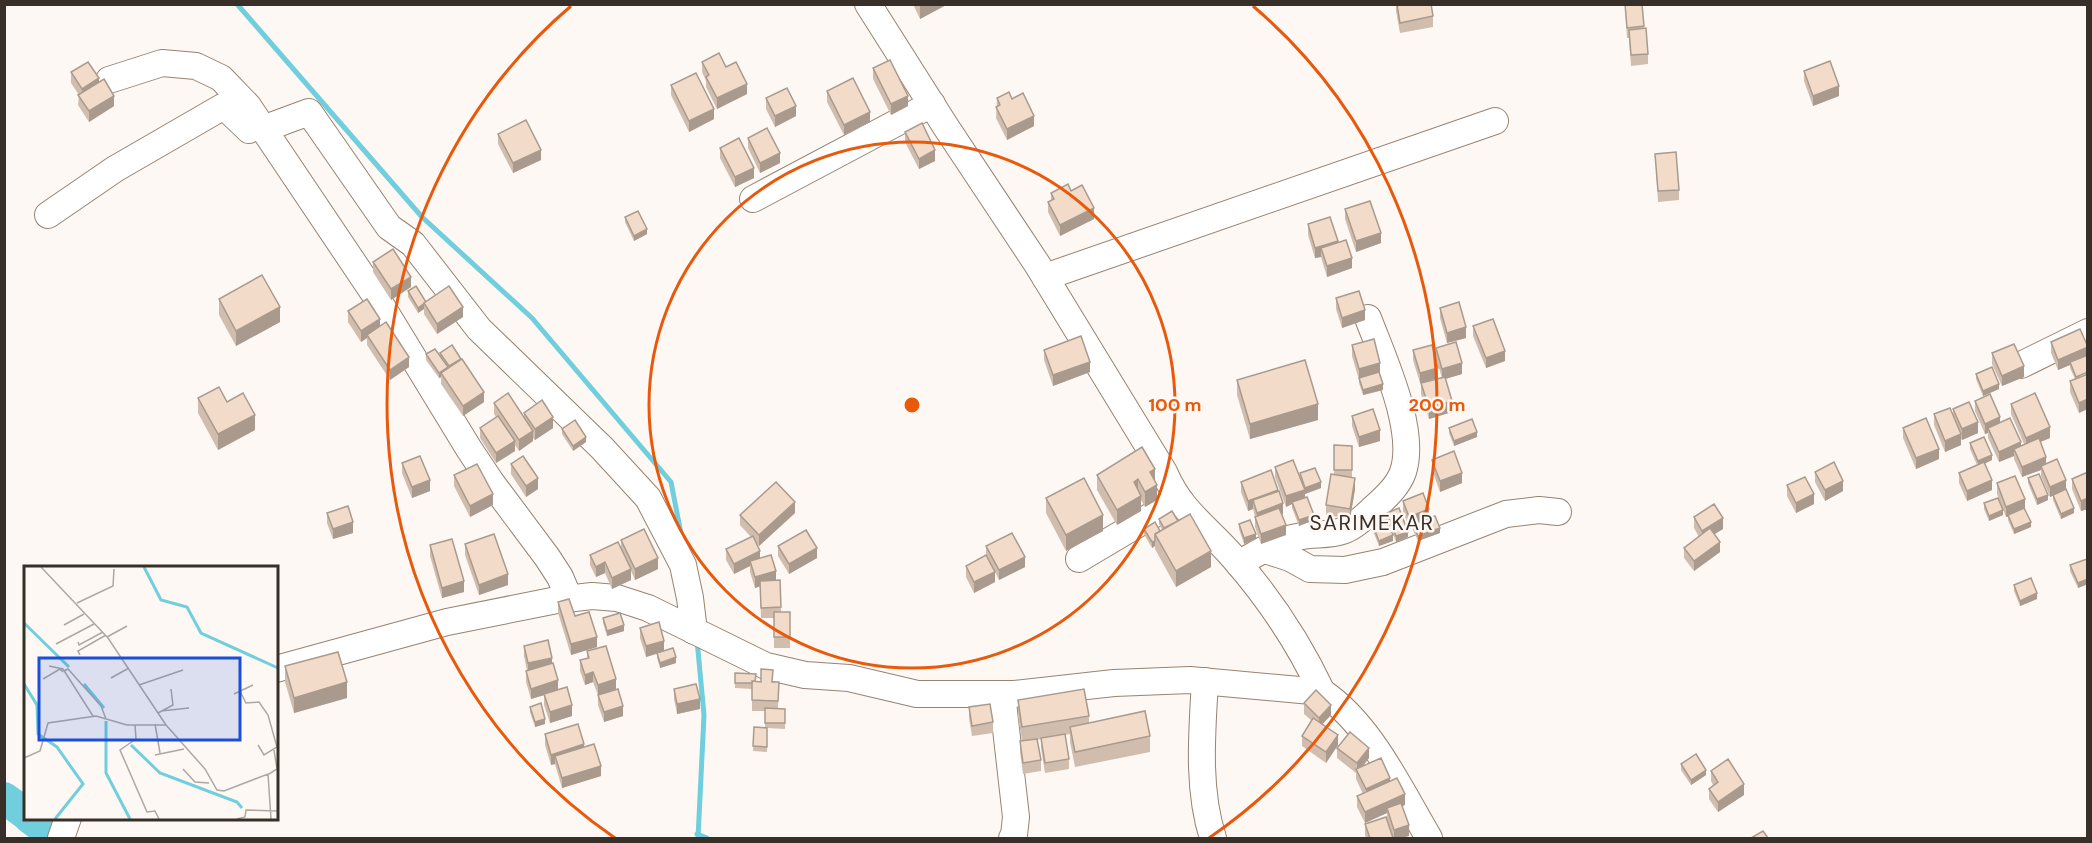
<svg xmlns="http://www.w3.org/2000/svg" width="2092" height="843" font-family="'DM Sans',sans-serif">
<style>
.lines{fill:none;stroke-linecap:round;stroke-linejoin:round}
.stream{stroke:#70cedd;stroke-width:5}
.river{stroke:#70cedd;stroke-width:32}
.minor-casing{stroke:#978371;stroke-width:28}
.minor{stroke:#fff;stroke-width:26}
.wall{fill:#d0bdad}
.shaded-wall{fill:#a99a8d}
.building{fill:#f2dcc9;stroke:#a99a8d;stroke-width:1.5}
.ring{fill:none;stroke:#e8590c;stroke-width:3}
.labels{text-anchor:middle;dominant-baseline:central;stroke-width:5;stroke-linejoin:round;paint-order:stroke}
.quarter-label{font-size:21px;letter-spacing:1.5px;fill:#383028;stroke:#fdf8f4}
.inset-river{fill:none;stroke:#70cedd;stroke-width:3}
.inset-road{fill:none;stroke:#aea8a2;stroke-width:1.5}
.view{fill:#1d4ed8;fill-opacity:0.15;stroke:#1d4ed8;stroke-width:3}
.inset-edge{fill:none;stroke:#383028;stroke-width:3}
.centre{fill:#e8590c;stroke:#fdf8f4;stroke-width:3}
.ring-label{font-size:18px;text-anchor:middle;font-weight:bold;fill:#e8590c;stroke:#fdf8f4;stroke-width:5;stroke-linejoin:round;paint-order:stroke}
</style>
<rect width="100%" height="100%" fill="#fdf8f4"/>
<g class="lines">
<g class="stream">
<path d="M237 4 422 217 532 318 671 482 682 539"/>
<path d="M697 640 704 715 698 838"/>
<path d="M697 834 707 838"/>
</g>
<g class="river">
<path d="M4 798 26 814"/>
<path d="M30 818 57 838"/>
</g>
<defs>
<g id="minor">
<path d="M868 4 946 127 1037 264 1164 472C1181 512 1206 526 1233 557 1269 598 1299 643 1322 692"/>
<path d="M109 80 162 63 196 66 221 78 248 106 375 295 469 449 491 482 547 557 560 577 569 598"/>
<path d="M263 129 309 112 389 227 413 244 479 329 602 448 648 498 683 565 690 598 694 631"/>
<path d="M753 199 932 104"/>
<path d="M48 215 115 169 224 106 249 130"/>
<path d="M1045 277 1495 121"/>
<path d="M2021 365 2088 332"/>
<path d="M1265 550 1290 558 1310 569 1345 570 1383 562 1506 514 1539 510 1558 512"/>
<path d="M1079 559 1178 500"/>
<path d="M1239 564C1257 553 1276 541 1297 537 1312 533 1328 536 1342 531 1355 527 1365 516 1375 507 1386 497 1398 486 1403 472 1417 430 1383 358 1368 318"/>
<path d="M276 669 447 622 557 600 592 596 617 598 648 608 766 666 805 675 849 678 917 694H1014L1114 683 1190 680 1322 692C1370 724 1400 789 1429 838"/>
<path d="M1205 681C1202 733 1197 789 1213 838"/>
<path d="M1002 694 1016 817 1014 835 1012 838"/>
<path d="M61 838 68 818"/>
</g>
</defs>
<use href="#minor" class="minor-casing"/>
<use href="#minor" class="minor"/>
</g>
<g class="wall">
<path d="M913 4H948L920 19Z"/>
<path d="M1396 4H1431L1433 16V27L1400 33 1396 11Z"/>
<path d="M1625 4H1642L1644 29 1648 54V64L1631 66 1629 38H1627Z"/>
<path d="M702 62 747 94 717 109 706 87V81L702 72Z"/>
<path d="M873 68 908 106 891 115 873 79Z"/>
<path d="M1804 71 1839 96 1813 106 1804 81Z"/>
<path d="M71 72 114 106 89 122 78 105 79 95 71 83Z"/>
<path d="M671 85 714 119 689 132 671 95Z"/>
<path d="M827 91 870 122 844 135 827 102Z"/>
<path d="M766 98 796 116 775 127 766 109Z"/>
<path d="M997 98 1012 99 1034 126 1007 140 996 118Z"/>
<path d="M905 132 935 161 919 169 905 142Z"/>
<path d="M498 134 541 160 513 173 498 144Z"/>
<path d="M748 138 780 163 760 173 748 148Z"/>
<path d="M720 148 754 178 735 187 720 158Z"/>
<path d="M1655 154 1679 190V200L1658 202Z"/>
<path d="M1071 191 1094 219 1060 236 1048 212V202L1051 200V193Z"/>
<path d="M1345 209 1381 243 1356 252 1345 219Z"/>
<path d="M625 217 647 234 634 241 625 222Z"/>
<path d="M1308 224 1338 242 1352 268 1327 277 1321 257 1315 258 1308 235Z"/>
<path d="M373 262 411 287 391 300 373 272Z"/>
<path d="M408 291 426 302 463 317 437 334 424 314V309L418 313 408 297Z"/>
<path d="M1336 298 1365 320 1342 328 1336 309Z"/>
<path d="M219 299 280 322 236 346 219 315Z"/>
<path d="M1440 308 1466 338 1447 343 1440 318Z"/>
<path d="M348 311 380 326 409 367 390 380 367 345V338L361 342 348 322Z"/>
<path d="M1473 326 1505 361 1486 368 1473 336Z"/>
<path d="M2080 329 2079 413 2070 392V381L2075 379 2070 368V365L2058 370 2051 353V342Z"/>
<path d="M1352 345 1380 374H1379L1383 390 1363 395 1359 383V380L1352 356Z"/>
<path d="M1436 348 1462 374 1445 379 1452 412 1429 419 1421 394V383L1442 378 1436 358Z"/>
<path d="M1044 350 1090 372 1053 386 1044 360Z"/>
<path d="M1413 350 1438 378 1420 383 1413 360Z"/>
<path d="M440 353 461 360 484 402 463 416 441 384V377L439 378 426 360V354L440 357Z"/>
<path d="M1992 353 2024 377 2002 386 1992 364Z"/>
<path d="M1976 374 1999 389 1983 396 1976 379Z"/>
<path d="M1237 380 1318 420 1250 439 1237 395Z"/>
<path d="M198 398 227 402 255 430 218 450 198 413Z"/>
<path d="M1975 401 2000 423 2021 446 2024 444 2011 414V404L2050 438 2040 442 2046 463 2066 489 2074 513 2061 519 2053 500V496L2050 497 2041 476V470L2022 477 2014 459V456L1999 462 1988 438V433L1985 434 1975 411Z"/>
<path d="M494 403 524 416V413L553 428 535 440 533 438V441L519 451 515 445V451L496 463 480 438V428L496 417 494 414Z"/>
<path d="M1953 409 1978 433 1962 440 1961 439V445L1945 452 1934 425V414L1953 415Z"/>
<path d="M1352 416 1380 441 1359 447 1352 426Z"/>
<path d="M1449 428 1477 437 1454 446 1449 433Z"/>
<path d="M1903 428 1939 459 1916 469 1903 438Z"/>
<path d="M562 429 586 442 573 451 562 434Z"/>
<path d="M1970 443 1992 460 1985 463 1992 490 1967 501 1959 483V473L1977 465 1970 449Z"/>
<path d="M1334 445 1352 446V478L1355 489 1350 519 1326 515V505L1334 475Z"/>
<path d="M1432 460 1462 483 1440 492 1432 470Z"/>
<path d="M402 463 430 491 412 498 402 473Z"/>
<path d="M511 464 538 489 526 497 511 474Z"/>
<path d="M1275 467 1300 476V473L1321 488 1305 494V492V498L1314 520 1299 526 1292 508V504L1286 507 1275 477Z"/>
<path d="M1815 472 1843 491 1825 501 1815 482Z"/>
<path d="M2088 472V509L2081 511 2072 489V479Z"/>
<path d="M454 475 493 505 470 517 454 486Z"/>
<path d="M1097 475 1155 481 1157 500 1145 507 1141 500V511L1117 525 1097 490Z"/>
<path d="M2028 478 2048 500 2037 505 2028 483Z"/>
<path d="M1241 482 1278 491 1283 514H1282L1286 535 1261 544 1255 527V517L1253 509 1248 511 1241 492Z"/>
<path d="M1997 483 2025 509 2031 527 2014 534 2008 520V517H2006L1997 494Z"/>
<path d="M1787 485 1814 504 1796 513 1787 496Z"/>
<path d="M1046 498 1103 531 1066 551 1046 513Z"/>
<path d="M1403 501 1429 518 1440 533 1418 541 1413 530V526L1409 527 1403 511Z"/>
<path d="M1984 503 2003 515 1989 521 1984 509Z"/>
<path d="M327 513 353 533 333 539 327 523Z"/>
<path d="M795 513 759 546 755 541 760 558 776 581 780 580 781 612H790V648H774V618H761L760 586 755 588 750 572V566L734 574 726 560V549L751 537 740 525V515Z"/>
<path d="M1387 513 1408 537 1396 542 1387 518Z"/>
<path d="M1694 517 1723 529 1714 534 1720 552 1694 571 1684 558V548L1699 537 1694 528Z"/>
<path d="M1159 519 1178 521 1211 567 1176 587 1155 549V546L1152 548 1144 534V529L1160 531 1162 530 1159 524Z"/>
<path d="M1371 521 1393 541 1379 546 1371 526Z"/>
<path d="M1239 524 1256 539 1244 544 1239 529Z"/>
<path d="M621 540 658 569 635 580 631 571V580L612 589 605 573 596 577 590 565V555L621 549Z"/>
<path d="M465 544 508 585 479 595 465 555Z"/>
<path d="M430 545 464 592 442 598 430 556Z"/>
<path d="M778 546 817 558 789 574 778 556Z"/>
<path d="M986 546 1025 567 999 580 995 572V582L974 593 966 577V566L986 556Z"/>
<path d="M2088 560V584L2078 588 2070 571V565Z"/>
<path d="M2014 585 2037 599 2020 606 2014 591Z"/>
<path d="M558 602 575 616 597 647 571 655 558 613Z"/>
<path d="M603 618 624 631 607 636 603 623Z"/>
<path d="M640 628 664 651 676 663 660 668 657 658V654L646 657 640 638Z"/>
<path d="M524 646 552 663 558 690 572 716 550 723 544 705V695L531 699 526 682V671H527L524 656Z"/>
<path d="M587 651 616 689 623 716 604 722 598 705V695L593 682 585 685 580 671V660L587 658Z"/>
<path d="M285 666 347 698 294 713 285 682Z"/>
<path d="M735 673 756 681 779 682 778 708 785 709V729L767 728V752L753 751 754 727 765 728V711H752V689L735 688Z"/>
<path d="M674 689 700 709 677 714 674 699Z"/>
<path d="M1018 700 1089 716V723L1150 736V752L1075 767 1070 742V734L1065 735 1069 759V769L1045 773 1041 748V739L1037 740 1041 760V771L1023 774 1020 752V741H1022L1018 716Z"/>
<path d="M1304 703 1331 715 1322 724 1338 745 1326 763 1302 746V736L1312 721 1304 714Z"/>
<path d="M530 707 545 724 535 727 530 712Z"/>
<path d="M969 707 993 722V733L972 736 969 718Z"/>
<path d="M545 734 584 747 601 776 562 788 555 764 551 765 545 745Z"/>
<path d="M1337 748 1369 758 1363 766 1390 781 1405 805 1402 806 1409 836 1400 838H1393L1387 819V813L1365 823 1357 807V796L1363 794 1356 779V773L1337 758Z"/>
<path d="M1681 764 1706 775 1691 785 1681 770Z"/>
<path d="M1711 771 1744 795 1718 812 1709 799V789L1713 785 1711 781Z"/>
<path d="M1365 824 1393 838H1366L1365 835Z"/>
</g>
<g class="shaded-wall">
<path d="M920 4H948L920 19Z"/>
<path d="M99 78V89L82 99V89Z"/>
<path d="M747 84V94L717 109V98Z"/>
<path d="M1839 86V96L1813 106V96Z"/>
<path d="M114 96V106L89 122V111Z"/>
<path d="M908 96V106L891 115V104Z"/>
<path d="M796 106V116L775 127V116Z"/>
<path d="M714 109V119L689 132V121Z"/>
<path d="M870 112V122L844 135V125Z"/>
<path d="M1034 116V126L1007 140V129Z"/>
<path d="M541 150V160L513 173V163Z"/>
<path d="M935 150V161L919 169V159Z"/>
<path d="M780 153V163L760 173V163Z"/>
<path d="M754 168V178L735 187V177Z"/>
<path d="M1094 208V219L1060 236V225Z"/>
<path d="M647 229V234L634 241V236Z"/>
<path d="M1381 233V243L1356 252V241Z"/>
<path d="M1338 241V251L1321 248V257L1315 258V248Z"/>
<path d="M1352 258V268L1327 277V266Z"/>
<path d="M411 277V287L391 300V289Z"/>
<path d="M424 304V309L418 313V308Z"/>
<path d="M280 307V322L236 346V331Z"/>
<path d="M463 307V317L437 334V324Z"/>
<path d="M1365 310V320L1342 328V318Z"/>
<path d="M380 319V329L367 335V338L361 342V331Z"/>
<path d="M1466 327V338L1447 343V333Z"/>
<path d="M2088 347V358L2070 362V365L2058 370V360Z"/>
<path d="M1505 351V361L1486 368V358Z"/>
<path d="M409 357V367L390 380V370Z"/>
<path d="M1090 362V372L1053 386V375Z"/>
<path d="M1380 363V374L1359 380V369Z"/>
<path d="M1462 363V374L1442 380V369Z"/>
<path d="M2024 366V377L2002 386V376Z"/>
<path d="M448 367V373H441V377L439 378V373Z"/>
<path d="M1438 368V378L1420 383V373Z"/>
<path d="M1383 384V390L1363 395V390Z"/>
<path d="M1999 384V389L1983 396V391Z"/>
<path d="M484 392V402L463 416V406Z"/>
<path d="M2088 399V409L2079 413V403Z"/>
<path d="M1452 401V412L1429 419V408Z"/>
<path d="M1318 404V420L1250 439V424Z"/>
<path d="M255 415V430L218 450V434Z"/>
<path d="M553 417V428L535 440V429Z"/>
<path d="M2000 417V428H1988V433L1985 434V424Z"/>
<path d="M1978 422V433L1962 440V429Z"/>
<path d="M2050 427V438L2026 448V438Z"/>
<path d="M1380 430V441L1359 447V437Z"/>
<path d="M533 431V441L519 451V440Z"/>
<path d="M1477 432V437L1454 446V441Z"/>
<path d="M1961 434V445L1945 452V441Z"/>
<path d="M586 437V442L573 451V446Z"/>
<path d="M515 441V451L496 463V453Z"/>
<path d="M2021 442V453L2014 449V456L1999 462V452Z"/>
<path d="M1939 449V459L1916 469V458Z"/>
<path d="M1992 455V460L1978 467V461Z"/>
<path d="M2046 457V467L2041 466V470L2022 477V467Z"/>
<path d="M1155 469V485L1150 472Z"/>
<path d="M1462 473V483L1440 492V481Z"/>
<path d="M538 478V489L526 497V486Z"/>
<path d="M1355 478V489L1350 519V509Z"/>
<path d="M1138 479V495L1134 482Z"/>
<path d="M430 480V491L412 498V487Z"/>
<path d="M1992 480V490L1967 501V491Z"/>
<path d="M2066 480V490L2050 497V487Z"/>
<path d="M1843 481V491L1825 501V490Z"/>
<path d="M1321 482V488L1305 494V488Z"/>
<path d="M1157 485V500L1145 507V492Z"/>
<path d="M1278 490V500H1253V509L1248 511V501Z"/>
<path d="M1305 490V500L1292 502V504L1286 507V496Z"/>
<path d="M493 494V505L470 517V506Z"/>
<path d="M1814 494V504L1796 513V503Z"/>
<path d="M2048 495V500L2037 505V499Z"/>
<path d="M1141 496V511L1117 525V510Z"/>
<path d="M2088 498V509L2081 511V501Z"/>
<path d="M2025 499V509L2006 517V507Z"/>
<path d="M795 502V513L759 546V535Z"/>
<path d="M1283 503V514L1257 523V513Z"/>
<path d="M2074 508V513L2061 519V514Z"/>
<path d="M1429 509V519L1409 527V517Z"/>
<path d="M2003 510V515L1989 521V516Z"/>
<path d="M1103 515V531L1066 551V535Z"/>
<path d="M1314 515V520L1299 526V520Z"/>
<path d="M1723 518V529L1702 542V531Z"/>
<path d="M353 522V533L333 539V529Z"/>
<path d="M2031 522V527L2014 534V529Z"/>
<path d="M1286 525V535L1261 544V534Z"/>
<path d="M1440 528V533L1418 541V536Z"/>
<path d="M1408 532V537L1396 542V536Z"/>
<path d="M1256 534V539L1244 544V538Z"/>
<path d="M1393 535V541L1379 546V541Z"/>
<path d="M1155 541V546L1152 548V542Z"/>
<path d="M1720 542V552L1694 571V561Z"/>
<path d="M817 548V558L789 574V564Z"/>
<path d="M760 551V561H750V566L734 574V564Z"/>
<path d="M1211 551V567L1176 587V571Z"/>
<path d="M1025 557V567L999 580V570Z"/>
<path d="M658 558V569L635 580V569Z"/>
<path d="M605 562V573L596 577V567Z"/>
<path d="M631 569V580L612 589V578Z"/>
<path d="M776 571V581L755 588V577Z"/>
<path d="M995 572V582L974 593V582Z"/>
<path d="M508 574V585L479 595V585Z"/>
<path d="M2088 579V584L2078 588V583Z"/>
<path d="M464 581V592L442 598V588Z"/>
<path d="M2037 593V599L2020 606V601Z"/>
<path d="M624 625V631L607 636V631Z"/>
<path d="M597 637V647L571 655V644Z"/>
<path d="M664 641V651L646 657V646Z"/>
<path d="M676 657V663L660 668V663Z"/>
<path d="M552 658V668L528 674V663Z"/>
<path d="M593 672V682L585 685V675Z"/>
<path d="M616 679V689L598 695V685Z"/>
<path d="M558 680V691L531 699V689Z"/>
<path d="M347 682V698L294 713V698Z"/>
<path d="M700 699V709L677 714V704Z"/>
<path d="M572 705V716L550 723V712Z"/>
<path d="M1331 705V715L1319 728V718Z"/>
<path d="M623 706V716L604 722V712Z"/>
<path d="M545 719V724L535 727V722Z"/>
<path d="M1338 735V745L1326 763V752Z"/>
<path d="M584 744V754L555 756V764L551 765V755Z"/>
<path d="M1369 748V758L1358 772 1357 770V763Z"/>
<path d="M601 766V776L562 788V778Z"/>
<path d="M1706 770V775L1691 785V780Z"/>
<path d="M1390 778V788L1366 799V789Z"/>
<path d="M1744 784V795L1718 812V802Z"/>
<path d="M1405 794V805L1388 812 1387 808V813L1365 823V812Z"/>
<path d="M1409 825V836L1400 838H1394V830Z"/>
</g>
<g class="building">
<path d="M1397 4H1431L1433 16 1400 23Z"/>
<path d="M1625 4H1642L1644 26 1627 28Z"/>
<path d="M1646 28 1648 54 1631 55 1629 30Z"/>
<path d="M719 53 726 67 736 62 747 84 717 98 706 77 709 75 702 62Z"/>
<path d="M890 60 908 96 891 104 873 68Z"/>
<path d="M1830 61 1839 86 1813 96 1804 71Z"/>
<path d="M88 62 99 78 82 89 71 72Z"/>
<path d="M696 73 714 109 689 121 671 85Z"/>
<path d="M853 78 870 112 844 125 827 91Z"/>
<path d="M104 79 114 96 89 111 78 95Z"/>
<path d="M787 88 796 106 775 116 766 98Z"/>
<path d="M1009 92 1012 99 1023 93 1034 116 1007 129 996 107 1000 105 997 98Z"/>
<path d="M526 120 541 150 513 163 498 134Z"/>
<path d="M922 123 935 150 919 159 905 132Z"/>
<path d="M767 128 780 153 760 163 748 138Z"/>
<path d="M739 138 754 168 735 177 720 148Z"/>
<path d="M1676 152 1679 190 1658 191 1655 154Z"/>
<path d="M1068 184 1071 191 1082 185 1094 208 1060 225 1048 202 1054 199 1051 193Z"/>
<path d="M1370 201 1381 233 1356 241 1345 209Z"/>
<path d="M638 211 647 229 634 236 625 217Z"/>
<path d="M1330 217 1338 241 1315 248 1308 224Z"/>
<path d="M1346 240 1352 258 1327 266 1321 248Z"/>
<path d="M393 249 411 277 391 289 373 262Z"/>
<path d="M262 275 280 307 236 331 219 299Z"/>
<path d="M416 286 426 302 418 308 408 291Z"/>
<path d="M449 286 463 307 437 324 424 303Z"/>
<path d="M1359 291 1365 310 1342 318 1336 298Z"/>
<path d="M367 299 380 319 361 331 348 311Z"/>
<path d="M1459 302 1466 327 1447 333 1440 308Z"/>
<path d="M1493 319 1505 351 1486 358 1473 326Z"/>
<path d="M386 322 409 357 390 370 367 335Z"/>
<path d="M2080 329 2088 347 2058 360 2051 342Z"/>
<path d="M1081 336 1090 362 1053 375 1044 350Z"/>
<path d="M1374 339 1380 363 1359 369 1352 345Z"/>
<path d="M1456 342 1462 363 1442 369 1436 348Z"/>
<path d="M2014 344 2024 366 2002 376 1992 353Z"/>
<path d="M452 345 461 359 449 366 440 353Z"/>
<path d="M1432 345 1438 368 1420 373 1413 350Z"/>
<path d="M435 349 448 367 439 373 426 354Z"/>
<path d="M2088 355V372L2076 377 2070 362Z"/>
<path d="M462 359 484 392 463 406 441 373Z"/>
<path d="M1305 360 1318 404 1250 424 1237 380Z"/>
<path d="M1992 367 1999 384 1983 391 1976 374Z"/>
<path d="M1379 372 1383 384 1363 390 1359 378Z"/>
<path d="M2088 374V399L2079 403 2070 381Z"/>
<path d="M1445 377 1452 401 1429 408 1421 383Z"/>
<path d="M219 387 227 402 243 393 255 415 218 434 198 398Z"/>
<path d="M508 393 533 431 519 440 494 403Z"/>
<path d="M2035 393 2050 427 2026 438 2011 404Z"/>
<path d="M1990 394 2000 417 1985 424 1975 401Z"/>
<path d="M542 400 553 417 535 429 524 413Z"/>
<path d="M1969 402 1978 422 1962 429 1953 409Z"/>
<path d="M1950 408 1961 434 1945 441 1934 414Z"/>
<path d="M1373 409 1380 430 1359 437 1352 416Z"/>
<path d="M498 416 515 441 496 453 480 428Z"/>
<path d="M1926 418 1939 449 1916 458 1903 428Z"/>
<path d="M2010 418 2021 442 1999 452 1988 428Z"/>
<path d="M1472 419 1477 432 1454 441 1449 428Z"/>
<path d="M575 420 586 437 573 446 562 429Z"/>
<path d="M1984 437 1992 455 1978 461 1970 443Z"/>
<path d="M2039 438 2046 457 2022 467 2014 449Z"/>
<path d="M1334 445 1352 446V470H1334Z"/>
<path d="M1142 447 1155 469 1150 472 1157 485 1145 492 1138 479 1134 482 1141 496 1117 510 1097 475Z"/>
<path d="M1454 451 1462 473 1440 481 1432 460Z"/>
<path d="M420 456 430 480 412 487 402 463Z"/>
<path d="M523 456 538 478 526 486 511 464Z"/>
<path d="M2057 459 2066 480 2050 487 2041 466Z"/>
<path d="M1293 460 1305 490 1286 496 1275 467Z"/>
<path d="M1834 462 1843 481 1825 490 1815 472Z"/>
<path d="M1984 462 1992 480 1967 491 1959 473Z"/>
<path d="M477 464 493 494 470 506 454 475Z"/>
<path d="M1315 468 1321 482 1305 488 1300 473Z"/>
<path d="M1271 470 1278 490 1248 501 1241 482Z"/>
<path d="M2088 472V498L2081 501 2072 479Z"/>
<path d="M1331 474 1355 478 1350 509 1326 505Z"/>
<path d="M2039 474 2048 495 2037 499 2028 478Z"/>
<path d="M2015 476 2025 499 2006 507 1997 483Z"/>
<path d="M1805 477 1814 494 1796 503 1787 485Z"/>
<path d="M1084 478 1103 515 1066 535 1046 498Z"/>
<path d="M776 482 795 502 759 535 740 515Z"/>
<path d="M2066 489 2074 508 2061 514 2053 495Z"/>
<path d="M1279 491 1283 503 1257 513 1253 500Z"/>
<path d="M1423 493 1429 509 1409 517 1403 501Z"/>
<path d="M1307 497 1314 515 1299 520 1292 502Z"/>
<path d="M1998 498 2003 510 1989 516 1984 503Z"/>
<path d="M1714 504 1723 518 1702 531 1694 517Z"/>
<path d="M348 506 353 522 333 529 327 513Z"/>
<path d="M1279 508 1286 525 1261 534 1255 517Z"/>
<path d="M1399 508 1408 532 1396 536 1387 513Z"/>
<path d="M2024 508 2031 522 2014 529 2008 515Z"/>
<path d="M1172 511 1178 521 1164 528 1159 519Z"/>
<path d="M1190 514 1211 551 1176 571 1155 534Z"/>
<path d="M1385 516 1393 535 1379 541 1371 521Z"/>
<path d="M1435 516 1440 528 1418 536 1413 524Z"/>
<path d="M1250 520 1256 534 1244 538 1239 524Z"/>
<path d="M1155 522 1160 531 1155 534V541L1152 542 1144 529Z"/>
<path d="M1710 528 1720 542 1694 561 1684 548Z"/>
<path d="M644 529 658 558 635 569 621 540Z"/>
<path d="M806 530 817 548 789 564 778 546Z"/>
<path d="M1012 533 1025 557 999 570 986 546Z"/>
<path d="M494 534 508 574 479 585 465 544Z"/>
<path d="M753 536 760 551 734 564 726 549Z"/>
<path d="M452 539 464 581 442 588 430 545Z"/>
<path d="M618 542 631 569 612 578 605 562 596 567 590 555Z"/>
<path d="M771 555 776 571 755 577 750 561Z"/>
<path d="M986 555 995 572 974 582 966 566Z"/>
<path d="M2087 559 2088 579 2078 583 2070 565Z"/>
<path d="M2031 578 2037 593 2020 601 2014 585Z"/>
<path d="M780 580 781 607 761 608 760 581Z"/>
<path d="M569 599 575 616 589 612 597 637 571 644 558 602Z"/>
<rect x="774" y="612" width="16" height="25"/>
<path d="M620 613 624 625 607 631 603 618Z"/>
<path d="M659 622 664 641 646 646 640 628Z"/>
<path d="M548 640 552 658 528 663 524 646Z"/>
<path d="M606 646 616 679 598 685 593 672 585 675 580 660 589 658 587 651Z"/>
<path d="M673 648 676 657 660 663 657 653Z"/>
<path d="M338 652 347 682 294 698 285 666Z"/>
<path d="M553 663 558 680 531 689 526 671Z"/>
<path d="M761 669 773 670 772 682H779L778 701 752 700V681L761 682Z"/>
<path d="M735 673 756 674 755 681H752V683H735Z"/>
<path d="M696 684 700 699 677 704 674 689Z"/>
<path d="M567 687 572 705 550 712 544 694Z"/>
<path d="M618 689 623 706 604 712 598 695Z"/>
<path d="M1084 689 1089 716 1022 727 1018 700Z"/>
<path d="M1316 690 1331 705 1319 718 1304 703Z"/>
<path d="M541 703 545 719 535 722 530 707Z"/>
<path d="M990 704 993 722 972 726 969 707Z"/>
<path d="M765 708 785 709V723H765Z"/>
<path d="M1145 711 1150 736 1075 752 1070 727Z"/>
<path d="M1313 718 1338 735 1326 752 1302 736Z"/>
<path d="M578 724 584 744 551 755 545 734Z"/>
<path d="M754 727 767 728V747L753 746Z"/>
<path d="M1350 732 1369 748 1357 763 1337 748Z"/>
<path d="M1065 734 1069 759 1045 763 1041 738Z"/>
<path d="M1037 739 1041 760 1023 763 1020 741Z"/>
<path d="M594 744 601 766 562 778 555 756Z"/>
<path d="M1696 754 1706 770 1691 780 1681 764Z"/>
<path d="M1381 758 1390 778 1366 789 1356 769Z"/>
<path d="M1728 759 1744 784 1718 802 1709 789 1718 782 1711 771Z"/>
<path d="M1397 778 1405 794 1365 812 1357 796Z"/>
<path d="M1401 803 1409 825 1394 830 1387 808Z"/>
<path d="M1386 817 1393 838H1370L1365 824Z"/>
<path d="M1763 831 1768 838H1751Z"/>
</g>
<g class="ring">
<circle cx="912" cy="405" r="263"/>
<path d="M615 838A525 525 0 0 1 571 6M1253 6A525 525 0 0 1 1209 838"/>
</g>
<g class="labels">
<g class="quarter-label">
<text x="1372" y="523">SARIMEKAR</text>
</g>
</g>
<g transform="translate(24 566)">
<rect width="254" height="254" fill="#fdf8f4"/>
<path class="inset-river" d="M120 1 137 34 163 41 177 67 254 102M0 57 45 101M0 118 13 139 14 168 33 181 59 218 31 253M60 118 80 142M82 155V207L106 253M107 179 136 207 213 236 218 242"/>
<path class="inset-road" d="M17 1 84 72 142 159M53 37 89 20 90 3M40 59 60 48M83 71 103 60M54 76 55 79 79 66M32 78 70 58M56 89 54 85 82 69M25 100 39 103 69 150M40 105 44 103 77 140 82 153M87 112 105 102M19 113 36 103 39 106M115 119 159 104M216 125 222 137 235 136 244 149 253 181 240 189 234 179M210 128 229 119M137 145 165 142M134 147 149 139 147 123M131 158 136 187M111 159 112 173 96 184 123 246 131 245 135 253M131 189 160 183M0 192 16 185 24 157 72 150 103 159H142L181 203 193 224 200 225 244 208 247 253M159 203 171 216 185 217M245 208 253 203 250 184M213 253 221 251 222 244 254 245"/>
<path class="view" d="M15 92H216V174H15Z"/>
<rect width="254" height="254" class="inset-edge"/>
</g>
<circle cx="912" cy="405" r="9" class="centre"/>
<g class="ring-label">
<text x="1175" y="411">100 m</text>
<text x="1437" y="411">200 m</text>
</g>
<rect width="2092" height="843" fill="none" stroke="#383028" stroke-width="12"/>
</svg>
